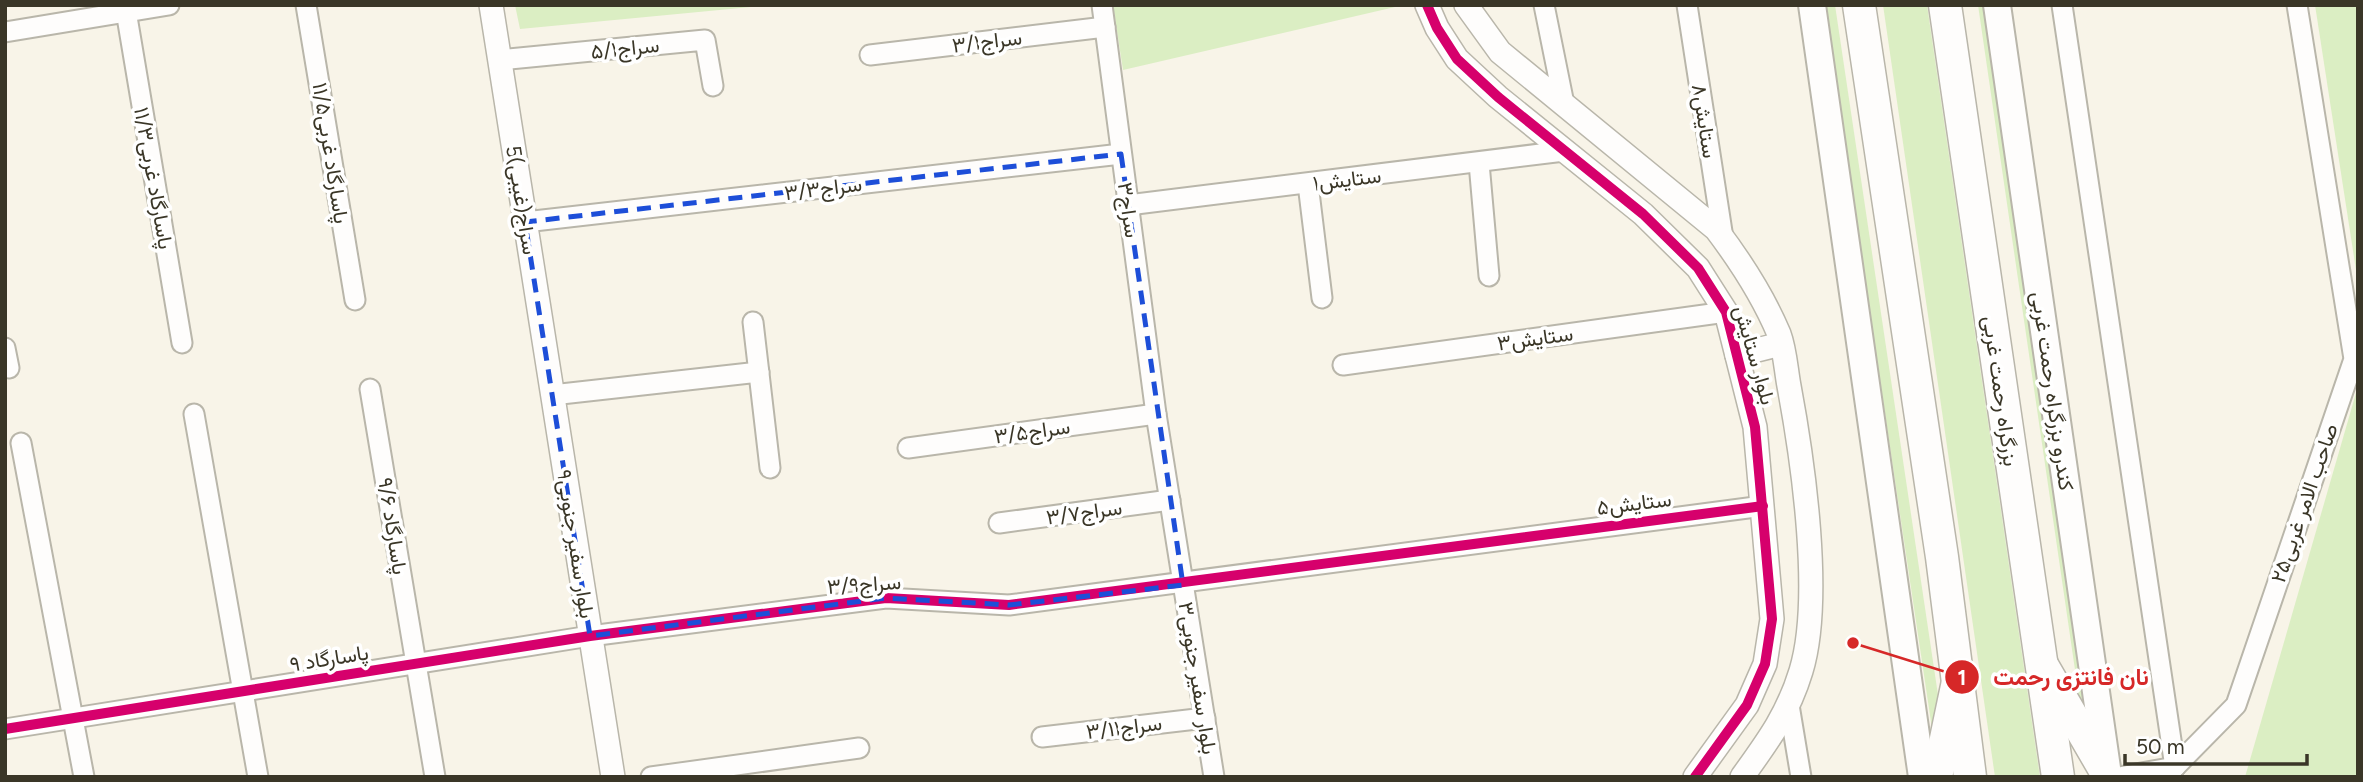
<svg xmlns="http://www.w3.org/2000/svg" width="2363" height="782" font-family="Figtree,Vazirmatn,sans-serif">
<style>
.green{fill:#dbeec3}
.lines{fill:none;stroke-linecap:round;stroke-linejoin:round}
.minor-casing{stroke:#b9b6aa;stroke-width:23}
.tertiary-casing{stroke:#b9b6aa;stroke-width:26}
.secondary-casing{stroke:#b9b6aa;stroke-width:30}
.primary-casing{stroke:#b9b6aa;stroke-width:33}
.trunk-casing{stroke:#b9b6aa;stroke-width:35}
.minor{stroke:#fefdfc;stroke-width:19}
.tertiary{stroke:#fefdfc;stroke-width:23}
.secondary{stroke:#fefdfc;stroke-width:26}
.primary{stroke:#fefdfc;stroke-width:30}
.trunk{stroke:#fefdfc;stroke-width:32}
.cycleway-casing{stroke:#fff;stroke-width:15}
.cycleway{stroke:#d6006c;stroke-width:10}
.marked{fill:none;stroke:#1d4ed8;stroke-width:5;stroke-dasharray:14 9;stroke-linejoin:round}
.labels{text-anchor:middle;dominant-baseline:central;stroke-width:7;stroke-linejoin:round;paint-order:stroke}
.street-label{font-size:21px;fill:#3a3627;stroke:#fff}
.leader{fill:none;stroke:#d62828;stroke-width:2.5}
.callout-dot{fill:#d62828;stroke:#fff;stroke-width:2.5}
.mark-label{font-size:21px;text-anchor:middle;font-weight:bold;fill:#fff}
.callout-label{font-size:23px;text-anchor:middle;font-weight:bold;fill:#d62828;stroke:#fff;stroke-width:7;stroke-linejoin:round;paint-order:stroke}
</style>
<rect width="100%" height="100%" fill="#f8f4e8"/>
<g class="green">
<path d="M515 5H771L520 29Z"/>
<path d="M1113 5H1395V7L1123 70Z"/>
<path d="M1824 5H1835L1941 715 1934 742Z"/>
<path d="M1883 5H1927L2040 777H1995Z"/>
<path d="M1978 5H1986L2091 728 2080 704Z"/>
<path d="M2315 5H2358V283Z"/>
<path d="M2358 386V777H2245Z"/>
</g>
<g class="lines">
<defs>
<g id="minor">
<path d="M125 5 182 343"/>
<path d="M306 5 355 300"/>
<path d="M1102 5 1156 414 1214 777"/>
<path d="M1544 5 1564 104"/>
<path d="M1687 5 1723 238"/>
<path d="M2062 5 2175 767"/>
<path d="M5 32 169 5"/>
<path d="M870 55 1105 27"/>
<path d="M499 60 705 40 713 86"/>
<path d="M1479 163 1489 276"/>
<path d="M1308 184 1322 298"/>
<path d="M1128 205 1564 151"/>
<path d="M525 222 1121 154"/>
<path d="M753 322 770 468"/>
<path d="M5 348 9 368"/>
<path d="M1343 365 1726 312"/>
<path d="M370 389 435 777"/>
<path d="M552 395 759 372"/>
<path d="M194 414 258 777"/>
<path d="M21 443 84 777"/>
<path d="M908 448 1156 414"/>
<path d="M999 523 1170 500"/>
<path d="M1789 705 1801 777"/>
<path d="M5 729 590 636 886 598 1009 605 1763 506"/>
<path d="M1042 737 1205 718"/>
<path d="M2175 767 2236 705 2354 359 2297 5"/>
<path d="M651 777 859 748"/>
<path d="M2119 777 2175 767"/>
</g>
<g id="tertiary">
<path d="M491 5 613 777"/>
<path d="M1427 5 1437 28 1457 59 1498 97 1643 214 1698 268 1726 312 1755 427 1772 619 1765 664 1747 705 1695 777"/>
<path d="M1466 5 1500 52 1716 229C1741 262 1763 296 1779 334 1785 350 1786 370 1789 386 1803 461 1823 599 1801 671 1788 714 1768 741 1742 777"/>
<path d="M1737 355 1781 344"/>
</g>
<g id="secondary">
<path d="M1812 5 1922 777"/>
<path d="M1997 5 2108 775"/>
</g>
<g id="primary">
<path d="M2043 665 2108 777"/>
<path d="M1937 777 1956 686"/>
</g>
<g id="trunk">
<path d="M1859 5 1942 557 1970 777"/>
<path d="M1945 5 2058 777"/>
</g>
</defs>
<use href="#minor" class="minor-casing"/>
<use href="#tertiary" class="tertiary-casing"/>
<use href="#secondary" class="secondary-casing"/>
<use href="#primary" class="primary-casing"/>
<use href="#trunk" class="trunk-casing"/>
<use href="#minor" class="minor"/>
<use href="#tertiary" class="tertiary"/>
<use href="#secondary" class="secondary"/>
<use href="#primary" class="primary"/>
<use href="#trunk" class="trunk"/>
<defs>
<g id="cycleway">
<path d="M1427 5 1437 28 1457 59 1498 97 1643 214 1698 268 1726 312 1755 427 1772 619 1765 664 1747 705 1695 777"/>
<path d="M5 729 590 636 886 598 1009 605 1763 506"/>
</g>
</defs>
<use href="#cycleway" class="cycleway-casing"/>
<use href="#cycleway" class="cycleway"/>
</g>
<path class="marked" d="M1121 154 1183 585 1009 605 886 598 590 636 525 222Z"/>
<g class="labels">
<g class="street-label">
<text transform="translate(987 41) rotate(-7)">سراج۳/۱</text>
<text transform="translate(625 48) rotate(-6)">سراج۵/۱</text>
<text transform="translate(1705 121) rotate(81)">ستایش۸</text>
<text transform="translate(331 153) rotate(81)">پاسارگاد غربی۱۱/۵</text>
<text transform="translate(154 178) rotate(80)">پاسارگاد غربی۱۱/۳</text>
<text transform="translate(1347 179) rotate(-7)">ستایش۱</text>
<text transform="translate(823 188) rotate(-7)">سراج۳/۳</text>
<text transform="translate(522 200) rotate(81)">5سراج(غیبی)</text>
<text transform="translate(1129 210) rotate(82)">سراج۳</text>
<text transform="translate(1535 338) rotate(-8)">ستایش۳</text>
<text transform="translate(1755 355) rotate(74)">بلوار ستایش</text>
<text transform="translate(2001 391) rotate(82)">بزرگراه رحمت غربی</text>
<text transform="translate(2053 391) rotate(82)">کندرو بزرگراه رحمت غربی</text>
<text transform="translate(1032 431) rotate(-8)">سراج۳/۵</text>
<text transform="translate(1634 503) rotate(-7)">ستایش۵</text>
<text transform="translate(2304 503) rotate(-71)">صاحب الامر غربی۲۵</text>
<text transform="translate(1084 512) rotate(-8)">سراج۳/۷</text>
<text transform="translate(393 526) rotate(81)">پاسارگاد ۹/۶</text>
<text transform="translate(576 544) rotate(81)">بلوار سفیر جنوبی۹</text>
<text transform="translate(864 584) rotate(-4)">سراج۳/۹</text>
<text transform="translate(329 658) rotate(-9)">پاسارگاد ۹</text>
<text transform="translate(1198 678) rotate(81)">بلوار سفیر جنوبی۳</text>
<text transform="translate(1124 727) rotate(-7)">سراج۳/۱۱</text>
</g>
</g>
<path class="leader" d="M1853 643L1962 677"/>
<g class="callout-dot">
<circle cx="1853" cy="643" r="7"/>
<circle cx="1962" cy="677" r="18"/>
</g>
<g class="mark-label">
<text x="1962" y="685">1</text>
</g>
<g class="callout-label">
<text x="2071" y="685">نان فانتزی رحمت</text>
</g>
<rect width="2363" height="782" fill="none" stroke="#3a3627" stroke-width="14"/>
<path d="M2125 754v10h182v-10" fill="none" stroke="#3a3627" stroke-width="3.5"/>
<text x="2136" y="754" font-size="21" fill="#3a3627" stroke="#ffffff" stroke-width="5" paint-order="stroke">50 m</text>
</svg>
